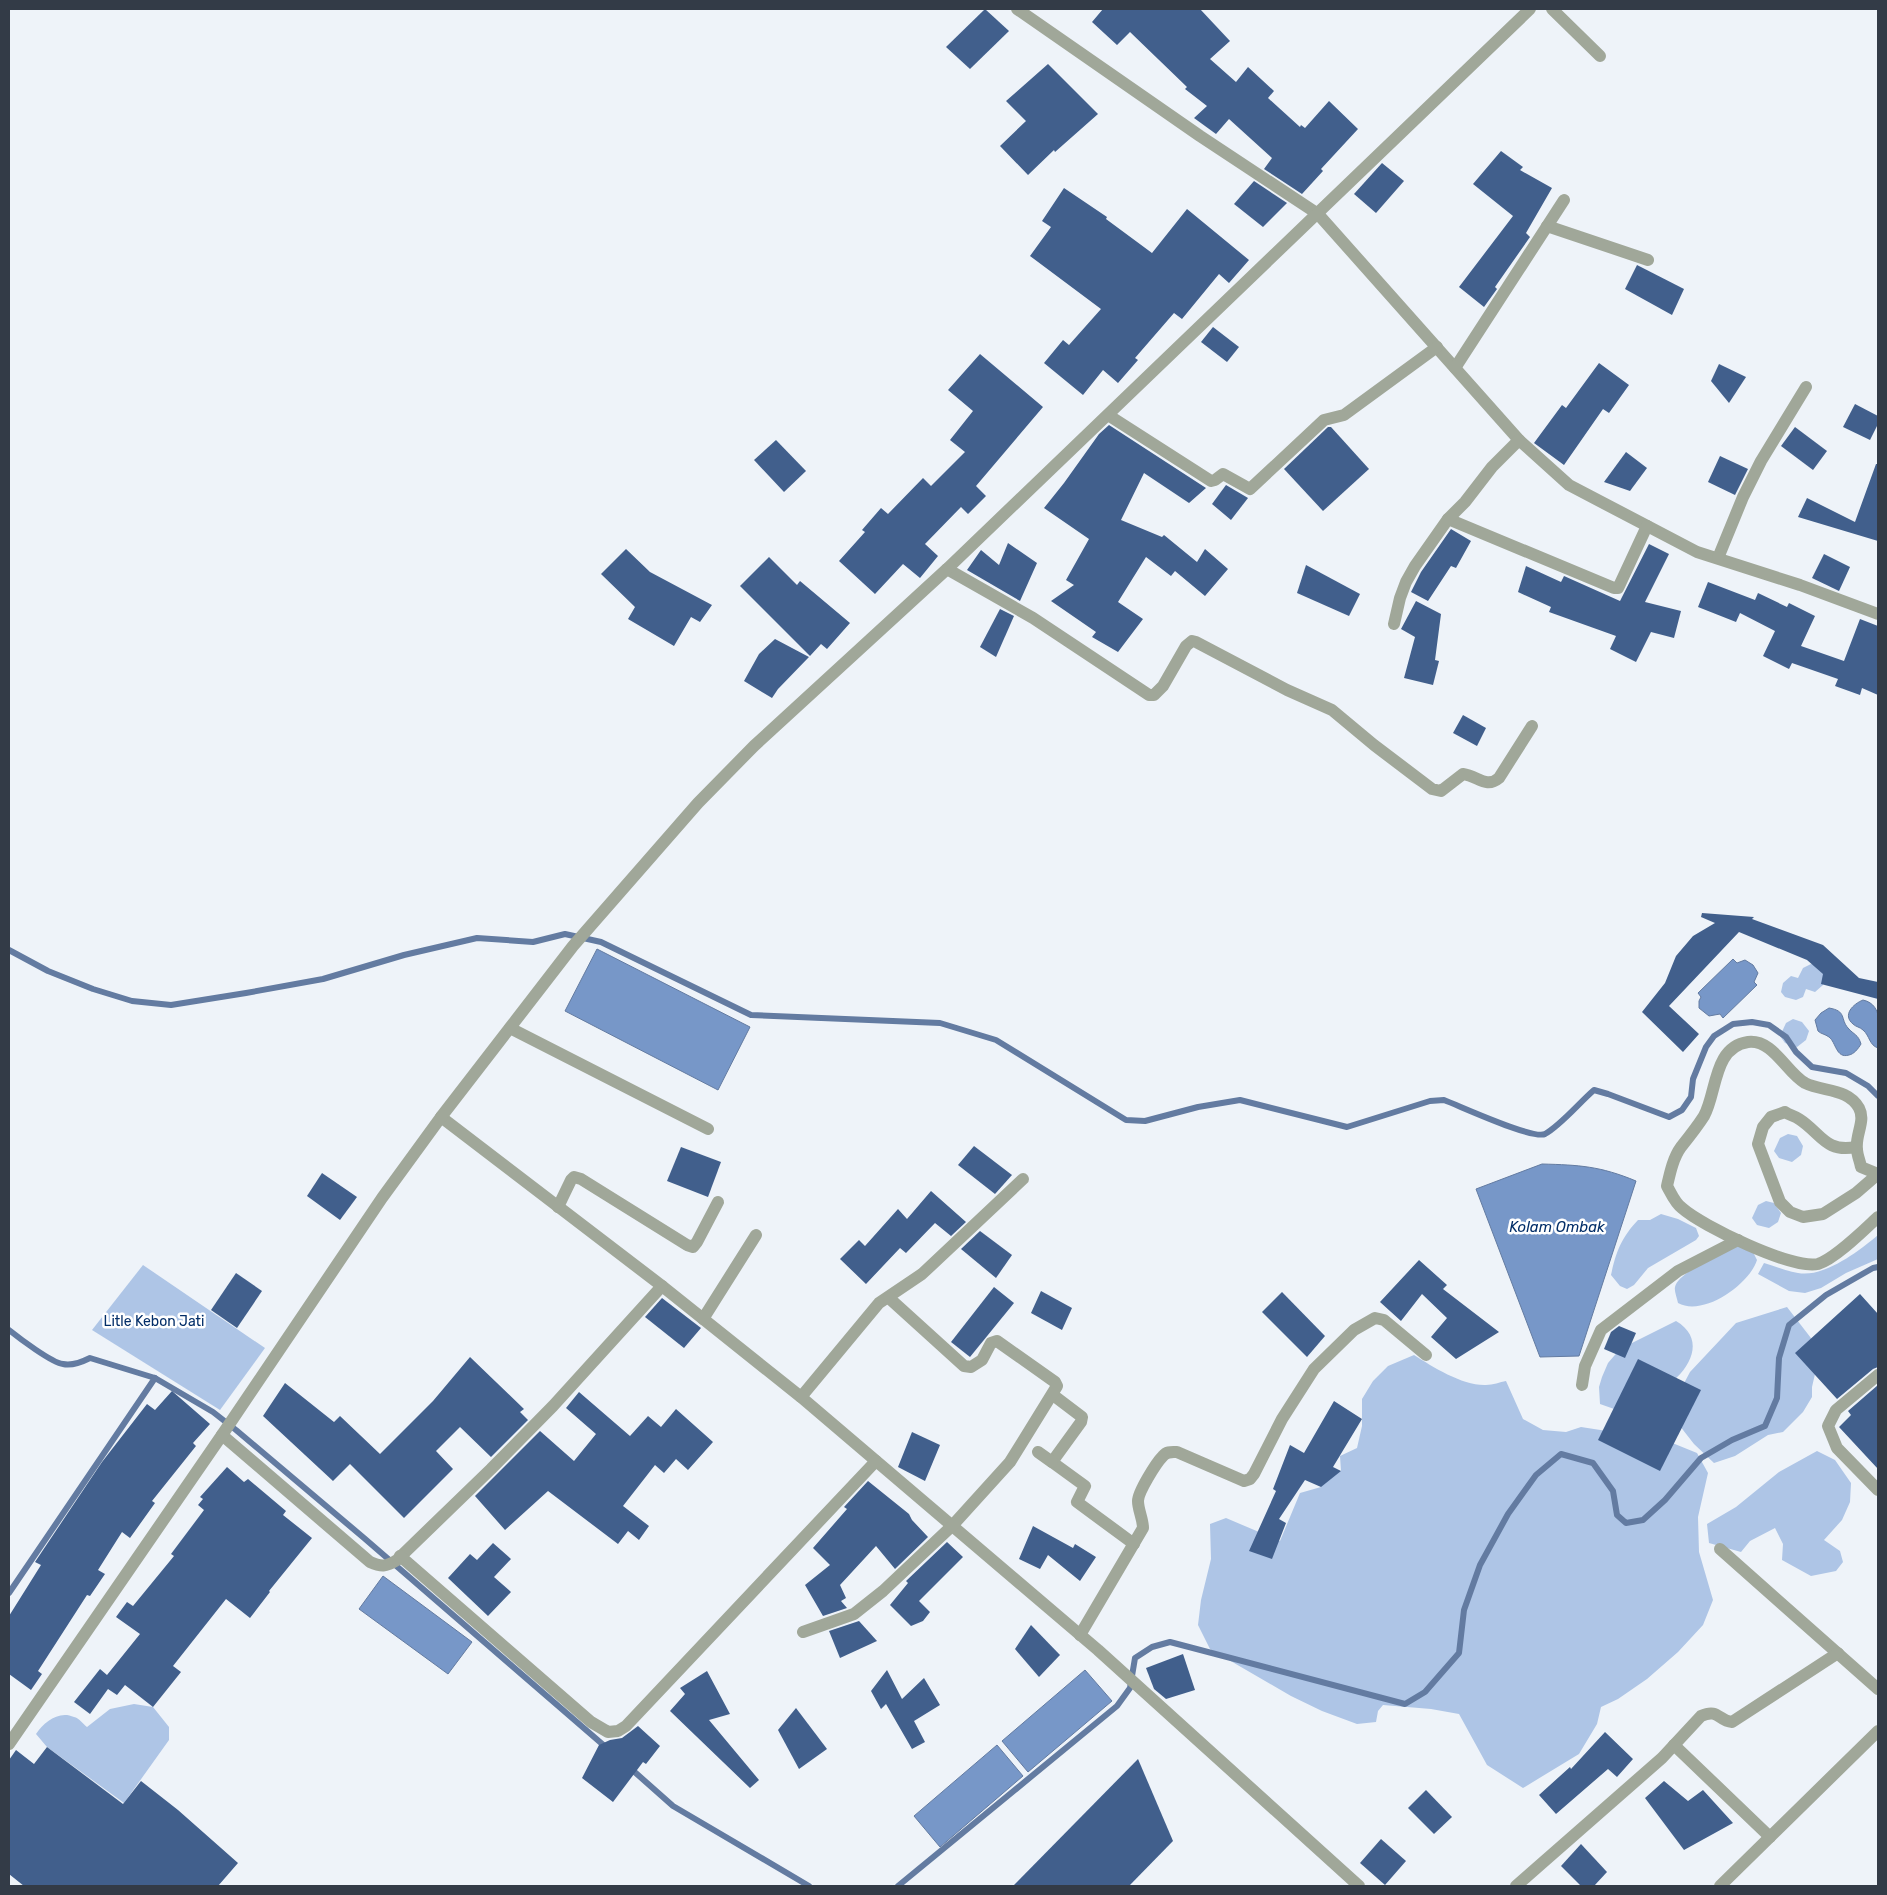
<svg xmlns="http://www.w3.org/2000/svg" width="1887" height="1895" font-family="Rubik,sans-serif">
<style>
.green{fill:#aec5e6}
.water{fill:#7797c8;stroke:#637ba1}
.lines{fill:none;stroke-linecap:round;stroke-linejoin:round}
.stream{stroke:#637ba1;stroke-width:6}
.building{fill:#415f8c}
.lane{stroke:#a0a799;stroke-width:12}
.street{stroke:#a0a799;stroke-width:12}
.labels{text-anchor:middle;dominant-baseline:central;stroke-width:5;stroke-linejoin:round;paint-order:stroke}
.park-label{font-size:14px;fill:#032e68;stroke:#fff}
.water-label{font-size:15px;font-style:italic;fill:#042f69;stroke:#fff}
</style>
<rect width="100%" height="100%" fill="#eef3f9"/>
<g class="green">
<path d="M1811 964 1820 966 1826 976 1823 985 1815 992 1806 989 1803 997 1796 1000 1785 997 1781 992 1783 983 1791 976 1798 978 1803 968Z"/>
<path d="M1793 1019 1802 1022 1809 1031 1806 1040 1797 1047 1785 1043 1780 1036 1786 1023Z"/>
<path d="M1788 1134 1797 1136 1803 1146 1801 1155 1792 1162 1779 1158 1774 1151 1780 1138Z"/>
<path d="M1766 1201 1774 1203 1781 1213 1778 1222 1769 1228 1757 1225 1752 1218 1758 1205Z"/>
<path d="M1661 1214 1678 1219 1696 1228 1699 1236 1696 1240 1648 1268 1634 1285 1627 1289 1620 1286 1611 1275C1616 1252 1621 1238 1638 1220H1650Z"/>
<path d="M1878 1235V1259L1846 1273 1821 1288 1805 1293 1789 1291 1758 1274 1764 1263C1775 1266 1786 1271 1798 1273 1824 1278 1859 1251 1878 1235Z"/>
<path d="M1742 1246 1752 1250 1757 1260C1749 1285 1703 1317 1678 1303 1677 1298 1674 1291 1675 1287 1678 1272 1722 1254 1735 1247Z"/>
<path d="M143 1265 265 1348 220 1410 92 1330Z"/>
<path d="M1787 1307 1814 1342 1818 1361 1812 1387V1397L1803 1412 1783 1432 1768 1435 1735 1456 1714 1463 1694 1444 1676 1421 1681 1389 1690 1372 1736 1323Z"/>
<path d="M1676 1321C1703 1337 1694 1363 1673 1381 1661 1391 1632 1403 1617 1410L1600 1404 1599 1387 1602 1377 1608 1363 1620 1349Z"/>
<path d="M1414 1355C1433 1367 1463 1386 1486 1385 1493 1385 1500 1382 1506 1381L1523 1419 1543 1430 1566 1432 1581 1427 1665 1440 1697 1453 1708 1473 1698 1517 1699 1552 1713 1600 1703 1625 1678 1652 1647 1679 1618 1699 1601 1707 1597 1724 1579 1754 1523 1788 1487 1765 1459 1714 1431 1709 1383 1705 1378 1711 1376 1722 1357 1724 1322 1711 1291 1696 1210 1649 1198 1625 1201 1600 1211 1559 1210 1524 1226 1518 1280 1541 1300 1493 1321 1487 1319 1469 1341 1471 1340 1456 1357 1448 1362 1426V1399L1373 1381 1388 1366Z"/>
<path d="M1817 1451 1835 1460 1851 1483 1850 1502 1842 1520 1824 1540 1840 1551 1843 1562 1836 1571 1811 1576 1782 1560 1783 1544 1775 1528 1750 1541 1741 1552 1709 1543 1707 1524 1736 1507 1779 1472Z"/>
<path d="M134 1704 153 1707 169 1727V1740L124 1803 47 1747 36 1734C44 1722 59 1710 74 1717 79 1718 83 1724 87 1727L110 1709Z"/>
</g>
<g class="water">
<path d="M597 949 750 1027 718 1090 565 1011Z"/>
<path d="M1733 959 1737 963 1745 960 1753 965 1758 973 1754 982 1757 985 1723 1018 1720 1014 1709 1016 1699 1008V1001L1701 997 1698 993Z"/>
<path d="M1863 1000C1885 1005 1878 1031 1878 1048 1869 1045 1870 1036 1863 1030 1860 1027 1856 1027 1853 1024 1842 1015 1853 1004 1863 1000Z"/>
<path d="M1829 1008C1847 1011 1840 1019 1848 1028 1854 1035 1858 1034 1861 1044 1858 1049 1854 1054 1849 1055 1836 1059 1836 1042 1829 1037 1825 1034 1821 1034 1818 1031L1815 1020 1821 1013Z"/>
<path d="M1542 1164C1579 1165 1600 1166 1636 1181L1579 1356 1540 1357 1476 1189Z"/>
<path d="M383 1576 472 1642 448 1674 359 1609Z"/>
<path d="M1085 1670 1112 1701 1028 1772 1002 1741Z"/>
<path d="M997 1745 1023 1776 940 1847 914 1816Z"/>
</g>
<g class="lines">
<g class="stream">
<path d="M9 950 48 971 93 989 132 1001 171 1005 246 993 323 979 404 955 477 938 533 942 565 934 601 942 751 1015 940 1023 996 1040 1126 1120 1145 1121 1198 1107 1240 1100 1347 1127 1430 1101 1444 1100C1460 1106 1533 1140 1545 1134 1561 1125 1579 1103 1594 1090L1608 1094 1669 1117 1682 1110 1691 1097 1693 1079 1706 1047 1714 1036 1733 1024 1752 1022 1769 1025 1786 1037 1796 1052 1812 1067 1846 1073 1868 1086 1878 1096"/>
<path d="M9 1330C19 1338 52 1363 63 1364 72 1366 82 1362 90 1358L155 1378 213 1412 236 1430 364 1538 608 1749"/>
<path d="M9 1593 155 1378"/>
<path d="M629 1767 673 1806 809 1886"/>
<path d="M898 1886 1117 1706 1130 1688 1135 1658 1152 1647 1170 1642 1405 1704 1425 1692 1459 1653 1464 1610 1480 1565 1508 1514 1536 1475 1561 1454 1593 1463 1613 1491 1617 1515 1626 1523 1643 1520 1665 1500 1701 1458 1732 1440 1765 1426 1777 1398 1779 1358 1789 1325 1826 1295 1873 1268 1878 1267"/>
</g>
</g>
<g class="building">
<path d="M985 9 1009 31 970 69 946 47Z"/>
<path d="M1103 9H1200L1230 41 1210 59 1236 82 1248 67 1274 91 1268 98 1300 127 1301 125 1305 128 1329 101 1358 129 1321 169 1323 171 1302 194 1264 169 1272 158 1229 119 1216 134 1194 118 1207 106 1185 89 1187 87 1130 32 1117 45 1092 22Z"/>
<path d="M1048 64 1098 114 1055 152 1054 150 1028 175 1000 146 1026 121 1006 101Z"/>
<path d="M1501 151 1523 167 1520 170 1552 188 1526 233 1530 237 1495 287 1497 289 1484 307 1459 287 1513 216 1473 184Z"/>
<path d="M1382 163 1404 181 1376 213 1354 194Z"/>
<path d="M1254 181 1287 203 1263 227 1234 204Z"/>
<path d="M1064 188 1107 217 1106 219 1152 253 1187 209 1249 260 1229 283 1219 274 1182 319 1174 313 1135 358 1138 360 1118 383 1103 370 1083 395 1044 363 1063 340 1069 345 1101 309 1030 256 1051 227 1042 221Z"/>
<path d="M1637 265 1684 289 1672 315 1625 289Z"/>
<path d="M1213 327 1239 347 1227 362 1201 342Z"/>
<path d="M980 354 1043 407 976 486 986 496 968 514 961 507 925 544 938 556 920 578 903 564 875 594 839 561 865 532 862 530 881 508 888 514 923 478 931 486 965 452 950 440 973 411 948 390Z"/>
<path d="M1599 363 1629 385 1609 413 1603 409 1564 465 1534 443 1562 405 1566 408Z"/>
<path d="M1719 364 1746 377 1729 403 1711 381Z"/>
<path d="M1855 404 1878 416V424L1870 440 1843 427Z"/>
<path d="M1109 425 1206 488 1189 503 1144 473 1121 520 1162 537 1164 535 1197 562 1205 549 1228 569 1205 596 1175 571 1171 576 1146 557 1118 602 1143 619 1118 652 1092 637 1096 632 1051 601 1074 585 1066 580 1089 539 1044 508 1064 483 1099 434Z"/>
<path d="M1328 427H1331L1369 469 1323 511 1284 469Z"/>
<path d="M1795 427 1827 451 1813 470 1781 446Z"/>
<path d="M776 440 806 471 784 492 754 460Z"/>
<path d="M1626 452 1647 468 1630 491 1604 482Z"/>
<path d="M1720 456 1748 469 1735 495 1708 482Z"/>
<path d="M1876 464H1878V541L1798 517 1807 498 1855 522Z"/>
<path d="M1226 485 1248 498 1231 520 1212 504Z"/>
<path d="M1451 529 1471 541 1456 568 1451 566 1428 601 1411 592 1421 572Z"/>
<path d="M1008 543 1037 563 1020 601 967 570 981 550 999 565Z"/>
<path d="M1649 544 1669 554 1645 602 1681 611 1674 638 1651 632 1636 662 1610 649 1616 636 1549 612 1551 607 1518 592 1526 566 1561 582 1564 576 1620 601Z"/>
<path d="M626 549 650 572 712 605 700 622 691 617 674 646 628 619 635 607 601 574Z"/>
<path d="M1824 554 1850 567 1839 591 1812 578Z"/>
<path d="M769 557 797 585 800 581 850 623 827 649 821 644 810 656 740 586Z"/>
<path d="M1306 565 1360 594 1349 616 1297 593Z"/>
<path d="M1708 582 1755 600 1758 593 1787 607 1789 603 1815 616 1801 646 1844 661 1860 619 1878 626V695L1862 688 1860 695 1835 686 1838 679 1792 663 1789 669 1763 656 1775 631 1740 613 1736 622 1698 607Z"/>
<path d="M1416 601 1441 614 1435 660 1439 661 1433 685 1404 678 1415 637 1401 629Z"/>
<path d="M1000 609 1014 616 996 657 980 647Z"/>
<path d="M775 639 809 657 778 689 772 698 744 681 759 654Z"/>
<path d="M1463 715 1486 728 1477 746 1453 733Z"/>
<path d="M1702 913 1754 917 1752 919 1823 945 1859 978 1878 982V999L1821 984 1823 974 1807 960 1739 932 1669 1006 1699 1034 1683 1052 1642 1012 1665 983 1676 956 1693 936 1715 923 1701 917Z"/>
<path d="M974 1146 1012 1175 995 1194 958 1165Z"/>
<path d="M681 1147 721 1162 708 1197 667 1181Z"/>
<path d="M322 1173 357 1197 340 1220 307 1196Z"/>
<path d="M931 1191 966 1222 951 1236 935 1223 906 1253 900 1248 866 1284 840 1259 859 1240 865 1246 898 1209 907 1219Z"/>
<path d="M980 1231 1012 1255 996 1278 961 1249Z"/>
<path d="M1419 1260 1447 1285 1443 1289 1499 1332 1456 1359 1431 1337 1447 1318 1422 1294 1401 1321 1380 1302Z"/>
<path d="M236 1273 262 1291 237 1328 211 1310Z"/>
<path d="M994 1287 1014 1303 970 1357 951 1342Z"/>
<path d="M1041 1291 1072 1308 1062 1330 1031 1313Z"/>
<path d="M1282 1292 1325 1336 1307 1357 1262 1312Z"/>
<path d="M1860 1294 1878 1314V1367L1873 1369 1837 1399 1795 1353Z"/>
<path d="M662 1298 701 1328 684 1348 645 1317Z"/>
<path d="M1619 1326 1636 1333 1625 1358 1604 1349 1611 1332Z"/>
<path d="M470 1357 524 1409 520 1412 528 1420 491 1457 460 1427 436 1451 453 1469 404 1518 350 1464 333 1481 263 1416 285 1383 334 1422 340 1416 380 1454 433 1401Z"/>
<path d="M1638 1359 1701 1390 1660 1471 1598 1440Z"/>
<path d="M1878 1385V1469L1839 1427 1851 1415 1848 1411Z"/>
<path d="M172 1391 210 1424 193 1443 196 1446 152 1501 155 1503 130 1538 122 1532 98 1570 105 1574 90 1596 87 1595 38 1671 42 1674 31 1690 9 1674V1616L41 1565 35 1562 102 1462 147 1404 155 1410Z"/>
<path d="M579 1392 630 1436 648 1416 661 1427 676 1409 713 1442 688 1470 676 1459 664 1473 655 1465 623 1506 649 1526 639 1540 628 1531 618 1544 548 1491 505 1530 475 1496 540 1431 574 1461 596 1434 566 1408Z"/>
<path d="M1334 1401 1362 1419 1333 1467 1341 1471 1321 1487 1305 1480 1279 1519 1286 1523 1272 1559 1249 1551 1276 1491 1273 1489 1290 1445 1304 1453Z"/>
<path d="M912 1432 940 1445 925 1481 898 1467Z"/>
<path d="M227 1467 244 1482 248 1479 286 1511 283 1515 312 1538 269 1591 270 1592 250 1618 226 1599 173 1666 181 1672 153 1707 125 1685 117 1695 108 1689 90 1714 74 1702 100 1669 107 1675 140 1634 116 1617 127 1602 133 1606 174 1556 171 1554 204 1510 198 1505 203 1499 200 1497Z"/>
<path d="M868 1481 909 1514 912 1520 928 1537 895 1569 876 1546 840 1585 846 1598 841 1601 847 1608 823 1616 805 1585 830 1565 813 1548 847 1509 844 1507Z"/>
<path d="M1033 1526 1073 1548 1075 1544 1096 1557 1080 1581 1048 1555 1040 1569 1019 1559Z"/>
<path d="M947 1542 963 1557 919 1601 930 1612 923 1621 911 1626 890 1605 908 1583 906 1581Z"/>
<path d="M493 1543 511 1559 494 1577 511 1592 488 1616 448 1578 470 1554 477 1560Z"/>
<path d="M859 1621 877 1641 840 1658 829 1631Z"/>
<path d="M1031 1625 1060 1655 1039 1677 1015 1649Z"/>
<path d="M1183 1654 1195 1690 1166 1699 1154 1689 1146 1668Z"/>
<path d="M887 1670 902 1699 924 1678 940 1705 914 1721 925 1742 912 1749 886 1704 881 1709 871 1691Z"/>
<path d="M707 1671 730 1714 709 1720 759 1780 750 1788 670 1711 685 1694 680 1688Z"/>
<path d="M796 1708 827 1749 799 1769 778 1730Z"/>
<path d="M638 1726 660 1746 646 1764 643 1762 613 1802 582 1778 599 1745 610 1740 622 1738Z"/>
<path d="M1605 1732 1633 1759 1617 1777 1608 1769 1556 1814 1539 1795 1570 1767 1571 1769Z"/>
<path d="M47 1747 123 1804 141 1781 178 1810 238 1863 218 1886H24L9 1874V1760L16 1750 34 1764Z"/>
<path d="M1138 1759 1173 1841 1129 1886H1013Z"/>
<path d="M1664 1781 1688 1801 1703 1790 1733 1823 1684 1850 1645 1798Z"/>
<path d="M1426 1790 1452 1817 1434 1834 1408 1808Z"/>
<path d="M1381 1839 1406 1861 1385 1885 1360 1863Z"/>
<path d="M1581 1844 1607 1872 1594 1886H1581L1561 1866Z"/>
</g>
<g class="lines">
<g class="lane">
<path d="M1856 1147C1825 1153 1821 1133 1799 1119 1795 1116 1789 1115 1785 1112L1771 1117 1763 1127 1758 1144 1780 1202 1790 1212 1803 1217 1823 1214 1856 1193 1878 1174"/>
<path d="M1878 1174 1861 1167C1860 1161 1857 1155 1857 1149 1855 1135 1866 1121 1859 1108 1848 1088 1823 1092 1805 1083 1786 1072 1773 1039 1748 1042 1713 1047 1717 1093 1704 1116 1697 1127 1689 1137 1681 1147 1673 1158 1670 1173 1667 1186 1671 1193 1675 1203 1682 1208 1702 1226 1793 1270 1818 1264 1835 1259 1865 1229 1878 1217"/>
<path d="M1878 1375 1836 1410 1828 1426 1837 1448 1878 1490"/>
<path d="M1582 1385 1585 1366 1601 1330 1678 1271 1738 1240"/>
</g>
<g class="street">
<path d="M1017 9 1200 136 1318 214 1519 440 1569 485 1697 552 1800 585 1878 614"/>
<path d="M1552 9 1600 56"/>
<path d="M1547 226 1648 260"/>
<path d="M1455 368 1564 200"/>
<path d="M1108 415 1211 481 1215 480 1223 474 1250 489 1324 420 1344 415 1437 347"/>
<path d="M1448 519 1614 588H1618L1620 584 1647 526"/>
<path d="M1718 558 1743 497 1761 461 1806 387"/>
<path d="M947 569 1033 618 1149 695H1154L1163 686 1186 646 1192 641 1196 642 1287 690 1332 710 1374 745 1432 789 1441 791 1463 774C1478 776 1486 789 1499 778L1532 726"/>
<path d="M1394 624 1400 598 1406 582 1415 566 1448 519 1465 502 1492 467 1519 440"/>
<path d="M510 1028 708 1129"/>
<path d="M441 1117 662 1286 801 1397 1098 1650 1359 1886"/>
<path d="M558 1207 571 1180 574 1177 581 1179 687 1245 693 1247 697 1242 718 1202"/>
<path d="M703 1319 756 1235"/>
<path d="M1053 1395 1082 1417 1081 1422 1052 1462 1085 1486 1077 1502 1134 1544"/>
<path d="M801 1397 879 1303 922 1274 1023 1179"/>
<path d="M222 1435 370 1562C381 1567 386 1567 397 1560L491 1469 553 1406 662 1286"/>
<path d="M1038 1452 1052 1462"/>
<path d="M1720 1549 1878 1689"/>
<path d="M400 1556 591 1722 608 1732 618 1731 626 1726 876 1461"/>
<path d="M803 1632 854 1614 883 1591 952 1526 1010 1462 1057 1386 1055 1382 997 1341 991 1343 982 1360 971 1367 964 1366 889 1298"/>
<path d="M1080 1635 1143 1528C1143 1519 1138 1510 1138 1501 1138 1492 1156 1463 1163 1456 1167 1451 1172 1452 1177 1452L1244 1481 1250 1479 1254 1474 1282 1419 1314 1369 1354 1330 1375 1318 1384 1320 1426 1355"/>
<path d="M9 1744 222 1435 382 1198 441 1117 573 946 698 803 754 746 947 569 1530 9"/>
<path d="M1674 1745 1770 1837"/>
<path d="M1516 1886 1662 1758 1701 1716C1719 1708 1718 1721 1732 1722L1838 1653"/>
<path d="M1720 1886 1878 1731"/>
</g>
</g>
<g class="labels">
<g class="park-label">
<text x="154" y="1321">Litle Kebon Jati</text>
</g>
<g class="water-label">
<text x="1557" y="1227">Kolam Ombak</text>
</g>
</g>
<rect width="1887" height="1895" fill="none" stroke="#333b47" stroke-width="20"/>
</svg>
